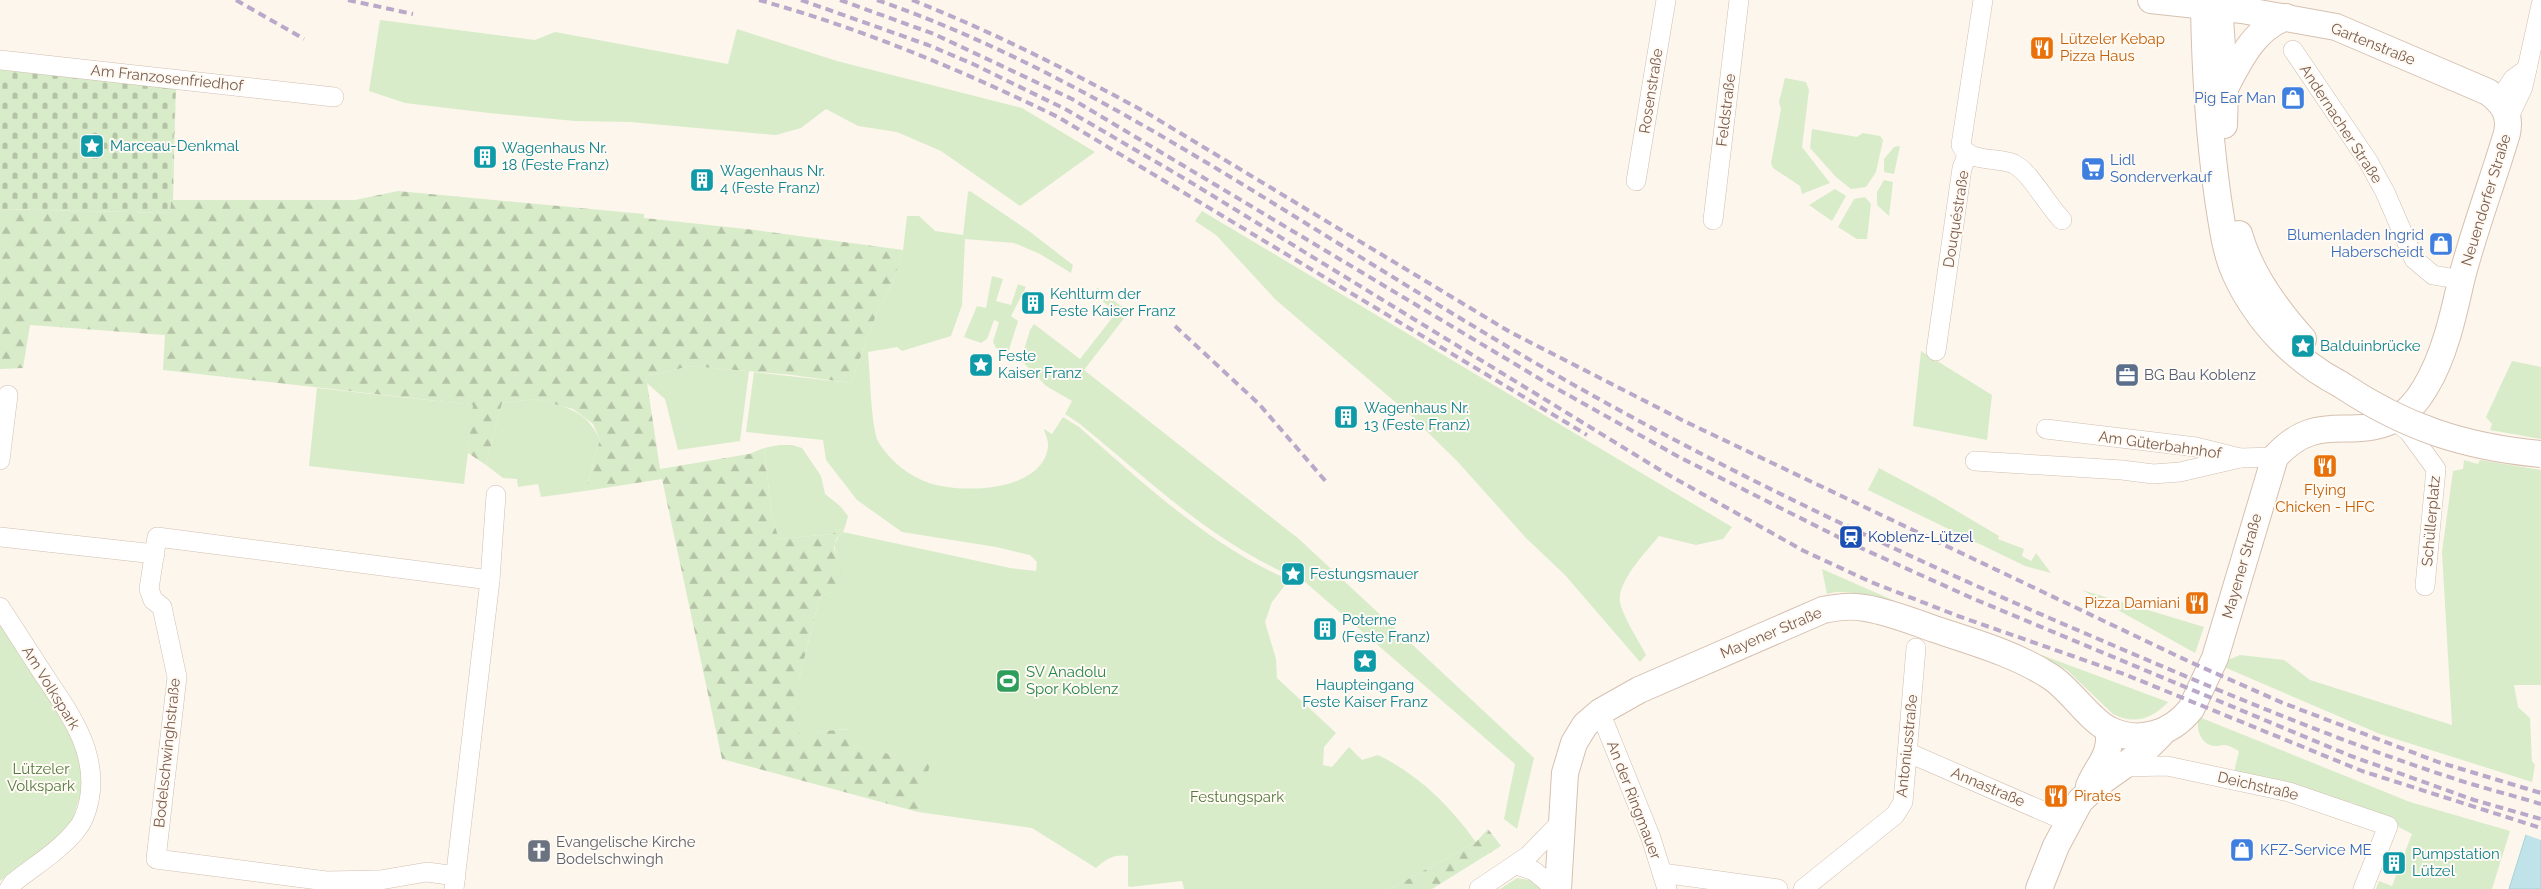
<svg xmlns="http://www.w3.org/2000/svg" width="2541" height="889" font-family="Raleway,sans-serif">
<style>
.green{fill:#d8ecc9}
.forest{fill:url(#forest-firs)}
.cemetery{fill:url(#cemetery-stones)}
.water{fill:#bfe3e8;stroke:#a5d3da}
.pier{fill:#fdf6ec}
.lines{fill:none;stroke-linecap:round;stroke-linejoin:round}
.street-casing{stroke:#d1beb0;stroke-width:20}
.secondary-casing{stroke:#d6c0b0;stroke-width:28}
.street{stroke:#fff;stroke-width:19}
.secondary{stroke:#fff;stroke-width:26}
.rail{stroke:#b9a8c9;stroke-width:4;stroke-dasharray:8 5;stroke-linecap:butt}
.secondary-bridge-casing{stroke:#d6c0b0;stroke-width:28;stroke-linecap:butt}
.secondary-bridge{stroke:#fff;stroke-width:26}
.labels{text-anchor:middle;dominant-baseline:central;stroke-width:4;stroke-linejoin:round;paint-order:stroke}
.food-label{font-size:15px;fill:#c56008;stroke:#fffaf3;text-anchor:start}
.street-label{font-size:15px;fill:#7a5c4d;stroke:#fffaf3}
.shop-label{font-size:15px;fill:#366cbe;stroke:#fffaf3;text-anchor:end}
.culture-label{font-size:15px;fill:#0d838f;stroke:#fffaf3;text-anchor:start}
.service-label{font-size:15px;fill:#4e5e75;stroke:#fffaf3;text-anchor:start}
.transit-label{font-size:15px;fill:#164399;stroke:#fffaf3;text-anchor:start}
.leisure-label{font-size:15px;fill:#27864d;stroke:#fffaf3;text-anchor:start}
.park-label{font-size:15px;fill:#537a41;stroke:#fffaf3}
.worship-label{font-size:15px;fill:#5b616d;stroke:#fffaf3;text-anchor:start}
</style>
<defs>
<pattern id="forest-firs" width="22" height="20" patternUnits="userSpaceOnUse" patternTransform="scale(1.25)"><rect width="22" height="20" fill="#d8ecc9"/><path d="M5 1l3.5 6h-7zM16 11l3.5 6h-7z" fill="#b4c2a5"/></pattern>
<pattern id="cemetery-stones" width="16" height="16" patternUnits="userSpaceOnUse" patternTransform="scale(1.25)"><rect width="16" height="16" fill="#d8ecc9"/><path d="M2 7V4a2 2 0 0 1 4 0v3zM10 15v-3a2 2 0 0 1 4 0v3z" fill="#b4c2a5"/></pattern>
</defs>
<rect width="100%" height="100%" fill="#fdf6ec"/>
<g class="green">
<path d="M380 20 535 40 555 32 728 64 737 29 837 61 1022 108 1095 152 1020 206 941 151 897 132 858 126 826 109 801 128 776 135 630 122 575 121 489 113 405 103 369 91Z"/>
<path d="M1785 78 1806 82 1809 90 1802 147 1830 183 1802 194 1800 186 1773 168 1771 163 1781 109 1779 102Z"/>
<path d="M1812 129 1857 137 1863 133 1880 136 1883 140 1876 172 1866 187 1851 189 1836 177 1810 148Z"/>
<path d="M1900 146 1894 174 1884 172V159L1894 147Z"/>
<path d="M1884 180 1893 182 1889 216 1877 205V192Z"/>
<path d="M1835 189 1846 196 1832 221 1809 205Z"/>
<path d="M970 191 1029 231 1073 265 1071 273 1040 254 1014 243 965 239 962 305 951 336 902 351 897 347 868 352C870 371 871 431 879 443 890 461 909 476 929 483 962 494 1042 492 1048 447 1049 441 1045 434 1044 429L1052 434 1063 417 1079 427C1144 484 1209 545 1289 580L1272 602 1265 622 1276 659 1277 678 1336 733 1324 747 1323 765 1332 767 1349 747 1362 760 1378 755C1419 775 1449 805 1476 842L1390 889H1184L1182 881 1130 887 1128 886V856C1114 854 1106 859 1096 868L1032 828 918 812 929 764 847 744 850 729 822 731 799 741V679L820 596 831 592 841 567C835 552 830 544 843 532L1010 568 1036 571 1037 562 1030 555 996 547 902 532 857 500 826 460 823 440 746 432 754 372 851 383 879 307 893 283 903 250 907 216H919L935 231 963 235 968 192Z"/>
<path d="M1865 197 1871 204 1867 239H1857L1838 227 1854 199Z"/>
<path d="M1202 211 1732 527 1723 539 1696 545 1659 536C1647 551 1617 581 1620 602 1623 617 1639 641 1646 655L1640 662 1565 575 1526 538 1457 461 1408 413 1276 300 1216 235 1195 221Z"/>
<path d="M992 276 1003 279 996 301 1011 305 1018 284 1026 287 1011 316 1018 321 1008 353 996 348 993 342 999 322 994 320 987 339 981 343 964 337 977 306 986 308Z"/>
<path d="M1098 288 1126 310 1122 315 1125 317 1084 370 1299 539 1534 758 1517 829 1504 819 1515 764 1290 569 1285 573C1207 537 1146 478 1080 424L1065 414 1072 401 1046 386 1021 360 1030 330 1034 324 1080 359 1116 313 1091 291Z"/>
<path d="M1921 351 1992 395 1987 440 1913 426Z"/>
<path d="M2512 361 2541 367V439L2490 430 2492 424 2486 417Z"/>
<path d="M691 366 749 371 740 441 678 450 665 399 647 383 646 376Z"/>
<path d="M317 388 474 405 464 484 309 466Z"/>
<path d="M535 399C565 407 586 409 600 440L585 491 541 497 538 484 518 487 517 479 503 478 486 465 502 403Z"/>
<path d="M779 445H792L802 448 821 476 825 494 840 506 848 516 845 527 832 534 779 539 772 517 764 448Z"/>
<path d="M2464 460 2478 464 2480 460 2541 470V685H2514L2518 707 2530 718 2532 761 2535 765 2532 782 2380 734 2224 667 2228 660 2240 655 2284 660 2310 680 2452 725 2442 552 2453 471 2463 469Z"/>
<path d="M1879 468 1935 498 1999 536 1998 539 2024 549 2022 556 2031 561 2036 553 2051 573 2025 566 1868 490Z"/>
<path d="M1822 569 1913 609C1891 603 1847 586 1827 594Z"/>
<path d="M2082 590 2204 627 2195 653Z"/>
<path d="M0 625 69 724 83 772 81 792 71 825 62 837 0 881Z"/>
<path d="M2039 654 2168 702C2152 719 2134 725 2113 714L2067 670Z"/>
<path d="M2199 717 2410 802 2510 831 2492 889H2376L2379 881 2392 886 2412 834 2353 803 2234 772 2239 751C2235 749 2229 745 2224 745 2221 745 2219 746 2217 746 2201 747 2195 728 2199 717Z"/>
<path d="M1517 878 1534 881 1541 889H1500Z"/>
</g>
<g class="forest">
<path d="M176 88 173 200H355L398 191 644 214V218L755 230 903 250 893 283 879 307 851 383 792 375 691 366 646 376 660 469 749 454 764 448 772 517 779 539 832 534 845 527 843 532 836 539 834 549 841 567V583L831 592 820 596 799 679 800 740 822 731 851 729 848 744 930 764 918 812 722 759 662 479 585 491 600 440 593 424 573 409 535 399 502 403 486 465 468 453 473 405 163 370 165 335 30 325 23 368 0 369V209L170 213Z"/>
<path d="M1488 829 1501 846 1432 889H1390L1476 842Z"/>
</g>
<path class="cemetery" d="M0 69 176 88 170 213 0 209Z"/>
<path class="water" d="M2541 787V889H2509Z"/>
<path class="pier" d="M2540 785H2541V840L2524 834Z"/>
<g class="lines">
<defs>
<g id="street">
<path d="M1983 0 1961 145C1968 163 1999 157 2014 164 2031 173 2047 205 2062 220"/>
<path d="M2293 50 2368 161 2385 192 2414 259 2433 275 2462 280"/>
<path d="M0 60 334 97"/>
<path d="M2499 100 2513 79 2527 69"/>
<path d="M2508 119 2523 87 2541 5"/>
<path d="M1636 181 1666 0"/>
<path d="M1713 220 1739 0"/>
<path d="M1936 351 1962 168 1968 153"/>
<path d="M2395 421 2409 432 2436 469 2425 586"/>
<path d="M2046 429 2196 447 2240 458 2275 457"/>
<path d="M0 460 8 395"/>
<path d="M1975 461 2122 470 2153 474 2180 472 2240 458"/>
<path d="M0 537 155 554"/>
<path d="M0 607C14 629 28 650 42 672 68 711 99 751 89 801 87 810 84 821 77 829 61 850 34 866 13 883L9 889"/>
<path d="M1600 712 1651 838 1667 889"/>
<path d="M1909 753 2068 822"/>
<path d="M2124 767 2167 766 2289 792 2388 826 2363 889"/>
<path d="M1517 865 1534 871 1556 889"/>
<path d="M1662 873 1778 889"/>
<path d="M456 876 427 872 380 880 326 881 156 859 177 677 162 607 153 600 149 589 157 537 490 580"/>
<path d="M454 889 490 580 496 495"/>
<path d="M1479 889 1528 856 1561 822"/>
<path d="M1803 889 1895 815 1903 802 1916 648"/>
</g>
<g id="secondary">
<path d="M2204 6C2205 71 2209 135 2218 199 2222 224 2225 251 2235 273 2256 320 2295 361 2340 384"/>
<path d="M2220 19 2225 88 2224 125"/>
<path d="M2225 88C2240 60 2254 29 2286 17"/>
<path d="M2239 234C2250 273 2276 309 2303 339"/>
<path d="M2089 786C2099 763 2111 758 2109 730"/>
<path d="M1558 889 1565 773 1574 743 1585 725 1600 712 1639 690 1823 610C1837 607 1851 605 1865 608 1889 612 1912 621 1934 629 1973 642 2016 654 2051 677 2071 690 2090 721 2110 730 2139 744 2171 734 2191 709L2215 658 2275 457C2318 410 2348 441 2393 420 2406 415 2418 400 2425 388 2444 357 2453 317 2461 281 2473 232 2493 181 2507 133 2511 114 2503 103 2488 92L2336 27 2242 10 2151 0"/>
<path d="M2039 889 2056 846 2080 801 2098 784 2143 752 2161 734"/>
</g>
</defs>
<use href="#street" class="street-casing"/>
<use href="#secondary" class="secondary-casing"/>
<use href="#street" class="street"/>
<use href="#secondary" class="secondary"/>
<g class="rail">
<path d="M236 0 304 39"/>
<path d="M348 0 413 14"/>
<path d="M759 0C863 29 961 70 1058 117L1587 435"/>
<path d="M801 0 928 45 973 64 1067 110 1187 180 1665 473 1804 551 1871 582 1958 616 2124 674 2362 771 2541 828"/>
<path d="M840 0 934 34 1072 99 1545 382 1679 457 1852 544 1974 599 2351 756 2474 800 2541 819"/>
<path d="M877 0C1007 45 1125 113 1242 184 1335 241 1427 299 1520 354 1706 463 1899 554 2096 638 2210 687 2325 736 2443 775 2475 786 2508 794 2541 804"/>
<path d="M912 0C993 32 1070 71 1147 113L1510 332 1684 421 2190 662 2283 703 2438 762 2541 793"/>
<path d="M1175 326 1259 404 1328 484"/>
</g>
<defs>
<path id="secondary-bridge" d="M2340 384C2404 427 2464 447 2541 454"/>
</defs>
<use href="#secondary-bridge" class="secondary-bridge-casing"/>
<use href="#secondary-bridge" class="secondary-bridge"/>
</g>
<defs>
<symbol id="restaurant-square" viewBox="-11 -11 22 22"><rect x="-9" y="-9" width="18" height="18" rx="4" fill="#e8710a" stroke="#fffaf3"/><path d="M-5-6h1v4h1v-4h1v4h1v-4h1v5L-1.5 .5V6h-2V.5L-5-1ZM5-6V6H3V1.5H1.5Q1.5-4 5-6Z" fill="#fff"/></symbol>
<symbol id="shop-square" viewBox="-11 -11 22 22"><rect x="-9" y="-9" width="18" height="18" rx="4" fill="#3f7fe0" stroke="#fffaf3"/><path d="M-5-2.5h2.3a2.7 3.5 0 0 1 5.4 0H5L5.5 6h-11ZM-1.5-2.5h3a1.5 2.3 0 0 0-3 0Z" fill="#fff"/></symbol>
<symbol id="sight-square" viewBox="-11 -11 22 22"><rect x="-9" y="-9" width="18" height="18" rx="4" fill="#0f9aa8" stroke="#fffaf3"/><path d="M0-6L1.8-2.2L6-1.7L2.9 1.2L3.7 5.4L0 3.3L-3.7 5.4L-2.9 1.2L-6-1.7L-1.8-2.2Z" fill="#fff"/></symbol>
<symbol id="building-square" viewBox="-11 -11 22 22"><rect x="-9" y="-9" width="18" height="18" rx="4" fill="#0f9aa8" stroke="#fffaf3"/><path d="M-4-6H4V6H1V3H-1V6H-4ZM-2.5-4.3h1.7v1.8h-1.7ZM.8-4.3h1.7v1.8H.8ZM-2.5-1h1.7V.8h-1.7ZM.8-1h1.7V.8H.8Z" fill="#fff"/></symbol>
<symbol id="supermarket-square" viewBox="-11 -11 22 22"><rect x="-9" y="-9" width="18" height="18" rx="4" fill="#3f7fe0" stroke="#fffaf3"/><path d="M-6-5.5h2.5l.6 2H6L4.5 2H-2.5L-4.4-4H-6ZM-1.5 3.2a1.3 1.3 0 1 0 .1 0ZM3 3.2a1.3 1.3 0 1 0 .1 0Z" fill="#fff"/></symbol>
<symbol id="office-square" viewBox="-11 -11 22 22"><rect x="-9" y="-9" width="18" height="18" rx="4" fill="#5c6f8a" stroke="#fffaf3"/><path d="M-6-3h4V-5.5h4V-3h4V5H-6ZM-1-4.5V-3h2v-1.5ZM-6 0V1H6V0Z" fill="#fff"/></symbol>
<symbol id="station-square" viewBox="-11 -11 22 22"><rect x="-9" y="-9" width="18" height="18" rx="4" fill="#1a4fb4" stroke="#fffaf3"/><path d="M-3-6H3Q5-6 5-4V2Q5 4 3 4L4.5 6H3L1.5 4h-3L-3 6H-4.5L-3 4Q-5 4-5 2V-4Q-5-6-3-6ZM-3.5-4v3h7v-3ZM-3.5 1v1.5H-2V1ZM2 1v1.5H3.5V1Z" fill="#fff"/></symbol>
<symbol id="stadium-square" viewBox="-11 -11 22 22"><rect x="-9" y="-9" width="18" height="18" rx="4" fill="#2e9e5b" stroke="#fffaf3"/><path d="M0-5a6.5 5 0 1 0 0 10a6.5 5 0 1 0 0-10ZM-3.5-1.8h7v3.6h-7Z" fill="#fff"/></symbol>
<symbol id="church-square" viewBox="-11 -11 22 22"><rect x="-9" y="-9" width="18" height="18" rx="4" fill="#6b7280" stroke="#fffaf3"/><path d="M-1.2-6h2.4v3.5h3.3v2.4h-3.3V6h-2.4V-.1h-3.3v-2.4h3.3Z" fill="#fff"/></symbol>
</defs>
<g fill-rule="evenodd">
<use href="#restaurant-square" x="2028" y="34" width="28" height="28"/>
<use href="#shop-square" x="2279" y="84" width="28" height="28"/>
<use href="#sight-square" x="78" y="132" width="28" height="28"/>
<use href="#building-square" x="471" y="143" width="28" height="28"/>
<use href="#supermarket-square" x="2079" y="155" width="28" height="28"/>
<use href="#building-square" x="688" y="166" width="28" height="28"/>
<use href="#shop-square" x="2427" y="230" width="28" height="28"/>
<use href="#building-square" x="1019" y="289" width="28" height="28"/>
<use href="#sight-square" x="2289" y="332" width="28" height="28"/>
<use href="#sight-square" x="967" y="351" width="28" height="28"/>
<use href="#office-square" x="2113" y="361" width="28" height="28"/>
<use href="#building-square" x="1332" y="403" width="28" height="28"/>
<use href="#restaurant-square" x="2311" y="452" width="28" height="28"/>
<use href="#station-square" x="1837" y="523" width="28" height="28"/>
<use href="#sight-square" x="1279" y="560" width="28" height="28"/>
<use href="#restaurant-square" x="2183" y="589" width="28" height="28"/>
<use href="#building-square" x="1311" y="615" width="28" height="28"/>
<use href="#sight-square" x="1351" y="647" width="28" height="28"/>
<use href="#stadium-square" x="994" y="667" width="28" height="28"/>
<use href="#restaurant-square" x="2042" y="782" width="28" height="28"/>
<use href="#shop-square" x="2228" y="836" width="28" height="28"/>
<use href="#church-square" x="525" y="837" width="28" height="28"/>
<use href="#building-square" x="2380" y="849" width="28" height="28"/>
</g>
<g class="labels">
<g class="food-label">
<text x="2060" y="39">Lützeler Kebap<tspan x="2060" dy="17">Pizza Haus</tspan></text>
<text x="2325" y="490" text-anchor="middle">Flying<tspan x="2325" dy="17">Chicken - HFC</tspan></text>
<text x="2180" y="603" text-anchor="end">Pizza Damiani</text>
<text x="2074" y="796">Pirates</text>
</g>
<g class="street-label">
<text transform="translate(2373 44) rotate(22)">Gartenstraße</text>
<text transform="translate(167 78) rotate(6)">Am Franzosenfriedhof</text>
<text transform="translate(1651 91) rotate(-81)">Rosenstraße</text>
<text transform="translate(1726 110) rotate(-83)">Feldstraße</text>
<text transform="translate(2341 124) rotate(57)">Andernacher Straße</text>
<text transform="translate(2486 200) rotate(-73)">Neuendorfer Straße</text>
<text transform="translate(1956 219) rotate(-81)">Douquéstraße</text>
<text transform="translate(2160 445) rotate(8)">Am Güterbahnhof</text>
<text transform="translate(2431 521) rotate(-85)">Schüllerplatz</text>
<text transform="translate(2242 566) rotate(-74)">Mayener Straße</text>
<text transform="translate(1771 633) rotate(-23)">Mayener Straße</text>
<text transform="translate(51 688) rotate(58)">Am Volkspark</text>
<text transform="translate(1907 746) rotate(-84)">Antoniusstraße</text>
<text transform="translate(167 753) rotate(-84)">Bodelschwinghstraße</text>
<text transform="translate(2258 786) rotate(13)">Deichstraße</text>
<text transform="translate(1988 787) rotate(23)">Annastraße</text>
<text transform="translate(1634 800) rotate(69)">An der Ringmauer</text>
</g>
<g class="shop-label">
<text x="2276" y="98">Pig Ear Man</text>
<text x="2110" y="160" text-anchor="start">Lidl<tspan x="2110" dy="17">Sonderverkauf</tspan></text>
<text x="2424" y="235">Blumenladen Ingrid<tspan x="2424" dy="17">Haberscheidt</tspan></text>
<text x="2260" y="850" text-anchor="start">KFZ-Service ME</text>
</g>
<g class="culture-label">
<text x="110" y="146">Marceau-Denkmal</text>
<text x="502" y="148">Wagenhaus Nr.<tspan x="502" dy="17">18 (Feste Franz)</tspan></text>
<text x="720" y="171">Wagenhaus Nr.<tspan x="720" dy="17">4 (Feste Franz)</tspan></text>
<text x="1050" y="294">Kehlturm der<tspan x="1050" dy="17">Feste Kaiser Franz</tspan></text>
<text x="2320" y="346">Balduinbrücke</text>
<text x="998" y="356">Feste<tspan x="998" dy="17">Kaiser Franz</tspan></text>
<text x="1364" y="408">Wagenhaus Nr.<tspan x="1364" dy="17">13 (Feste Franz)</tspan></text>
<text x="1310" y="574">Festungsmauer</text>
<text x="1342" y="620">Poterne<tspan x="1342" dy="17">(Feste Franz)</tspan></text>
<text x="1365" y="685" text-anchor="middle">Haupteingang<tspan x="1365" dy="17">Feste Kaiser Franz</tspan></text>
<text x="2412" y="854">Pumpstation<tspan x="2412" dy="17">Lützel</tspan></text>
</g>
<g class="service-label">
<text x="2144" y="375">BG Bau Koblenz</text>
</g>
<g class="transit-label">
<text x="1868" y="537">Koblenz-Lützel</text>
</g>
<g class="leisure-label">
<text x="1026" y="672">SV Anadolu<tspan x="1026" dy="17">Spor Koblenz</tspan></text>
</g>
<g class="park-label">
<text x="41" y="769">Lützeler<tspan x="41" dy="17">Volkspark</tspan></text>
<text x="1237" y="797">Festungspark</text>
</g>
<g class="worship-label">
<text x="556" y="842">Evangelische Kirche<tspan x="556" dy="17">Bodelschwingh</tspan></text>
</g>
</g>
</svg>
